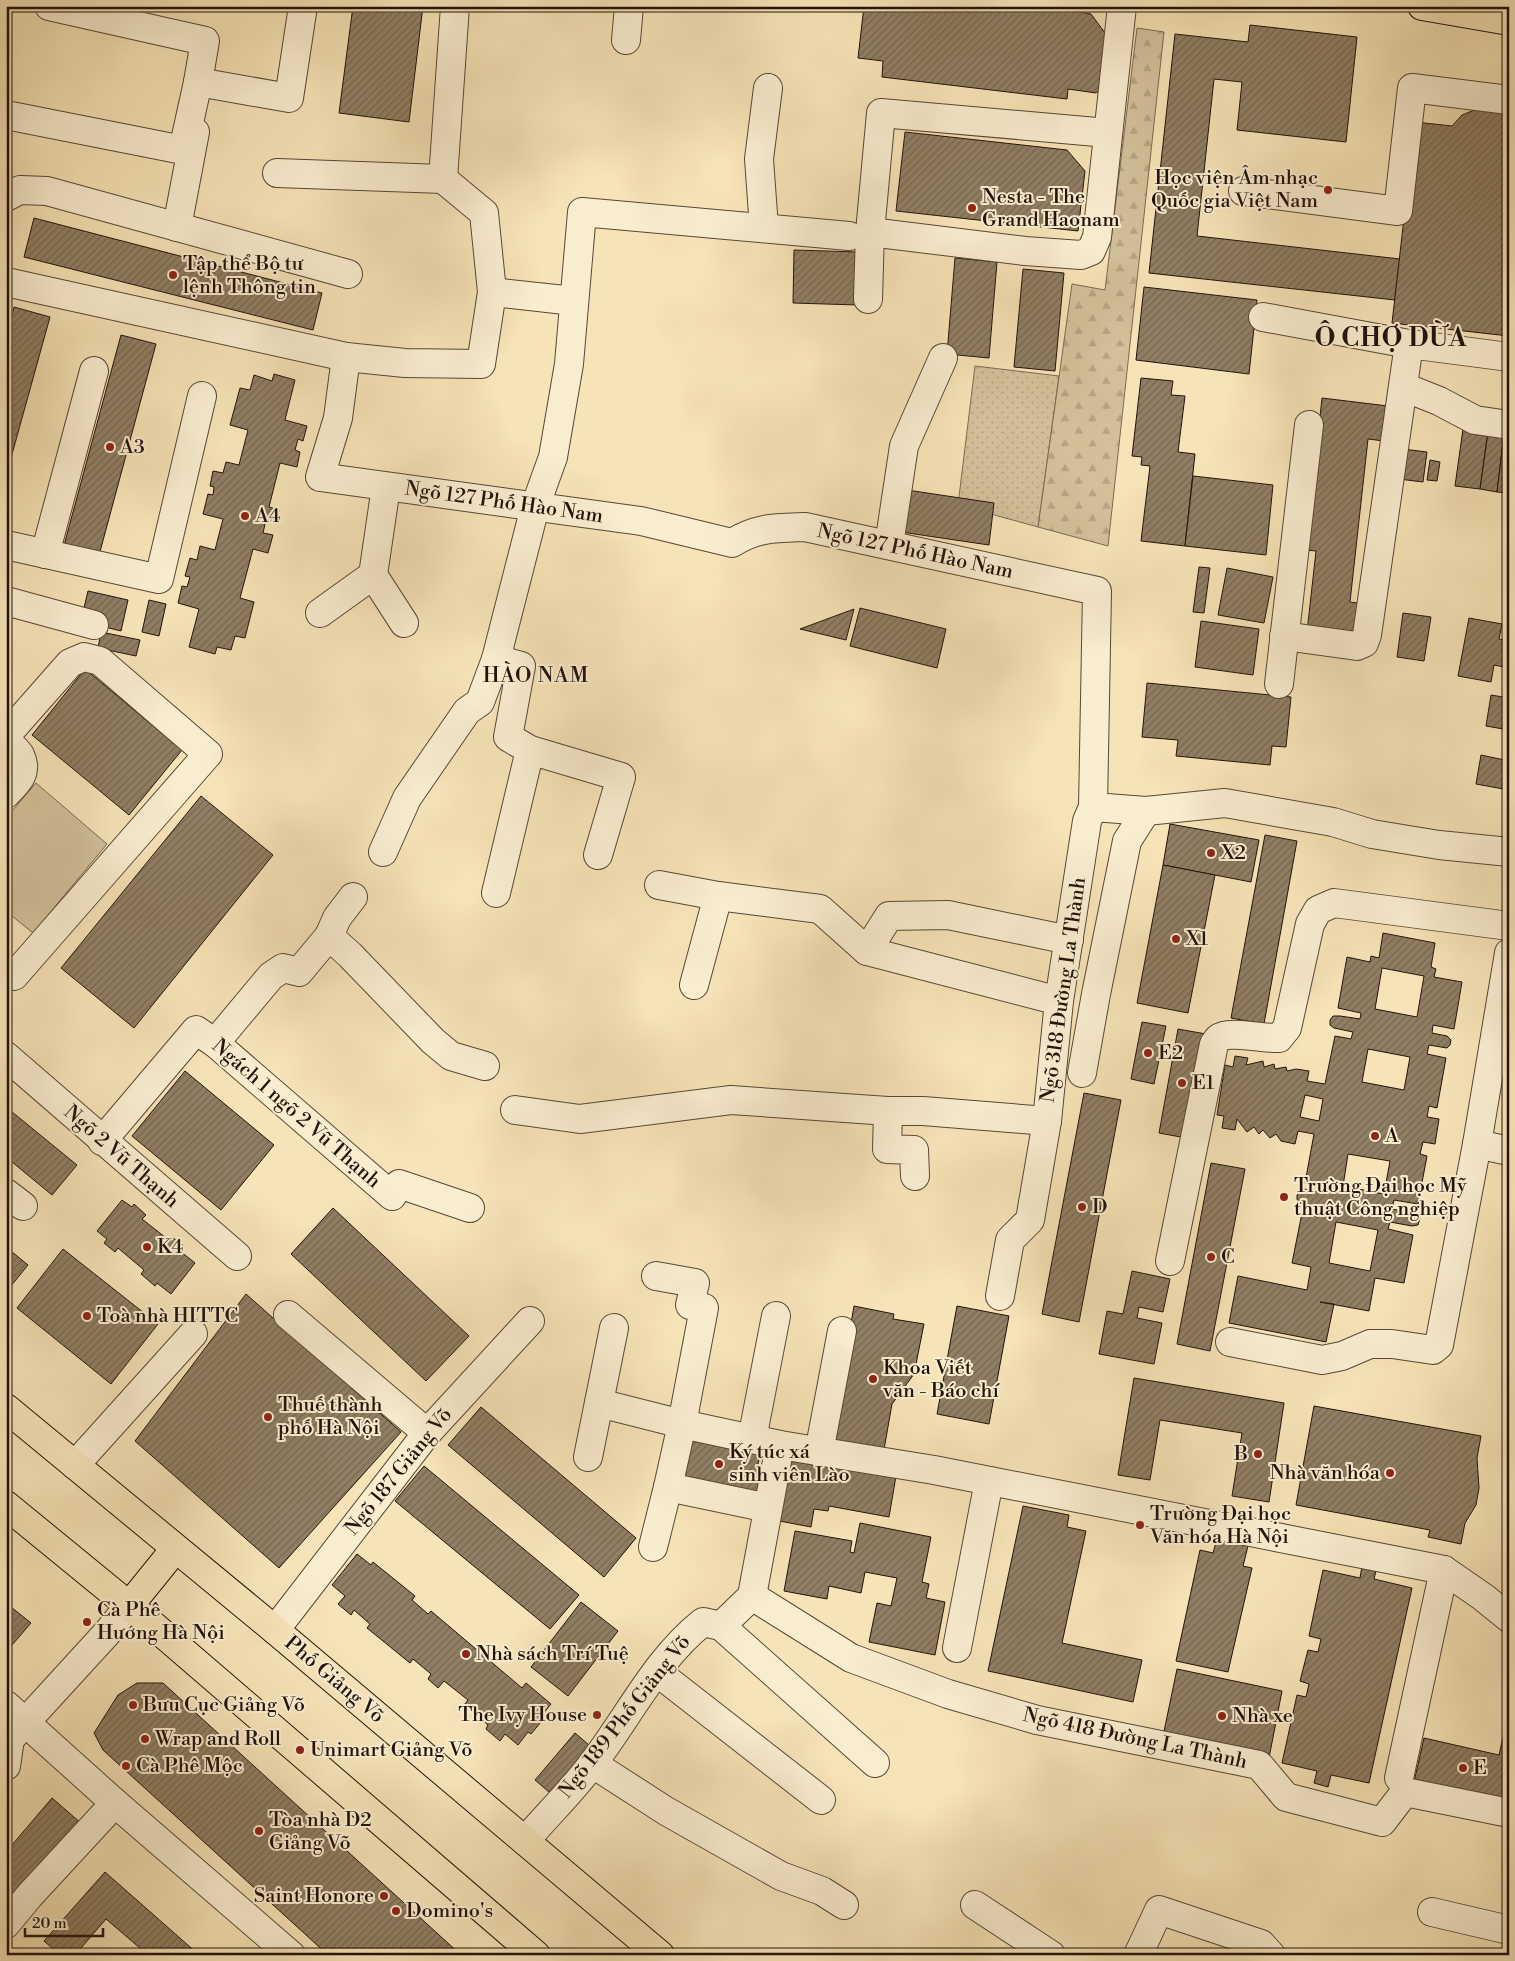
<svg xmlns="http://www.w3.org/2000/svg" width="1515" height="1961" font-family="'Libre Bodoni',serif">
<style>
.grass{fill:url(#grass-dots);stroke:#7a6a52}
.forest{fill:url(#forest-firs);stroke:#7a6a52}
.green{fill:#d2c09a;stroke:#7a6a52}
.building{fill:url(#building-hatch);stroke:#22130b;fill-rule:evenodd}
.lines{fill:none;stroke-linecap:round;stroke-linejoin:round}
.minor-casing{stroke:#574736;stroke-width:30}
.major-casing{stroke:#22130b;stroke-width:30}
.minor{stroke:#f9edd0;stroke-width:28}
.major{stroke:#f6e3b7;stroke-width:28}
.poi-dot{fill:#8f2418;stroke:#f9edd0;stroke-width:2}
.labels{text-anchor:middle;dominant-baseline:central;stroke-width:4;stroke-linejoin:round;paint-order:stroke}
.poi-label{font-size:20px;fill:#22130b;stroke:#f9edd0;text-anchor:start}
.street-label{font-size:20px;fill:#22130b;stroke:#f9edd0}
.neighbourhood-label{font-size:21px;letter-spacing:1px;fill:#22130b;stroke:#f9edd0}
.district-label{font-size:25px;font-weight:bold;letter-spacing:1px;fill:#22130b;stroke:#f9edd0}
</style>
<defs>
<pattern id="grass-dots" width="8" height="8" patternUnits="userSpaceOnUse" patternTransform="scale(1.25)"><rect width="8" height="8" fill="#d2c09a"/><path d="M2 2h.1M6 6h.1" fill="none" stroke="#b4a483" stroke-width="1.8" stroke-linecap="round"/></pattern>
<pattern id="forest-firs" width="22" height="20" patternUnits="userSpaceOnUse" patternTransform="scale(1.25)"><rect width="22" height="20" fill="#d2c09a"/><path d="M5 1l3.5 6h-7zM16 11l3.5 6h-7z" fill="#b4a483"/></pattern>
<pattern id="building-hatch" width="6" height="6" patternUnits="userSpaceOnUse" patternTransform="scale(1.25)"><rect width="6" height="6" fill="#907f64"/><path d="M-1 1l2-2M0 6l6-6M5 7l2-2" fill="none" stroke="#756751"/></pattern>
</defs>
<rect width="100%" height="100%" fill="#f6e3b7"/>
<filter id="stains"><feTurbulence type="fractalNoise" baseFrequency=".004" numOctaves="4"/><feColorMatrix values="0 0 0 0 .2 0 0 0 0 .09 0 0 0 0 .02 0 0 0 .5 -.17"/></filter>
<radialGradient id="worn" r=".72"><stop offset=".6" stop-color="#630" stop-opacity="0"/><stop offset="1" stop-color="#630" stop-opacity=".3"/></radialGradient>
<path class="grass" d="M975 366 1059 376 1038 527 958 505Z"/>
<path class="forest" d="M1137 28 1164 32 1108 546 1038 527 1072 284 1105 290Z"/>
<path class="green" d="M36 783 107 844 33 933 6 911V818Z"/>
<g class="building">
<path d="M353 6H423L409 122 339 113Z"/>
<path d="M864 6H1081L1080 12 1091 14 1111 41 1106 86 1096 93 1068 89 1067 99 882 77 883 61 858 58Z"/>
<path d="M1250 25 1357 37 1346 142 1237 130 1242 82 1214 79 1197 236 1400 259 1395 300 1149 273 1175 34 1248 42Z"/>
<path d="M1477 109 1509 113V336L1392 323 1415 122 1452 126 1462 115Z"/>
<path d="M905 132 1067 150 1085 171 1078 231 896 211Z"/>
<path d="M34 218 322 293 313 330 24 257Z"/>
<path d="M794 250 859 252 858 305 793 303Z"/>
<path d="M955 258 997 262 989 358 947 354Z"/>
<path d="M1023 269 1064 273 1055 371 1014 367Z"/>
<path d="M1144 287 1257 300 1249 374 1136 360Z"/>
<path d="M14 307 50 317 6 476V335Z"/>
<path d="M121 335 156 344 98 559 63 549Z"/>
<path d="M274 374 295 380 285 420 307 426 303 441 298 439 295 450 300 452 297 467 280 463 269 507 279 510 276 522 266 520 263 533 273 535 268 553 253 549 240 598 254 602 245 638 235 636 231 650 217 647 215 654 189 647 199 609 178 603 182 586 187 587 190 577 185 576 190 558 197 560 200 546 215 550 223 519 203 514 208 494 213 495 214 487 210 486 213 471 223 473 226 462 239 465 248 430 230 425 240 388 250 390 254 375 272 381Z"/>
<path d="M1141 378 1173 381 1171 395 1185 396 1178 452 1195 454 1185 546 1141 541 1150 466 1141 465 1142 457 1132 456Z"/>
<path d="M1322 398 1388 406 1384 441 1368 439 1350 602 1364 604 1360 638 1307 632 1316 551 1306 550Z"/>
<path d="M1463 429 1488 432 1480 489 1455 486Z"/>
<path d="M1488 432 1504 434 1497 492 1480 489Z"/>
<path d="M1504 434 1509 435V493L1497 492Z"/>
<path d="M1403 449 1427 452 1423 482 1399 479Z"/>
<path d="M1430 460 1440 462 1437 481 1427 480Z"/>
<path d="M1193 476 1273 485 1266 555 1185 546Z"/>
<path d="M907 490 994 503 989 545 901 532Z"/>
<path d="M1199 567 1210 568 1204 613 1193 612Z"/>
<path d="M1227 568 1273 577 1264 623 1218 615Z"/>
<path d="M1509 584V611L1504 610Z"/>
<path d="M88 591 128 600 121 631 81 621Z"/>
<path d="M149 600 166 604 159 636 142 632Z"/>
<path d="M860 608 946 629 937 668 850 646Z"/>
<path d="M854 609 846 640 800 629Z"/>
<path d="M1403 613 1431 617 1424 661 1397 657Z"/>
<path d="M1469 618 1502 624 1499 639 1509 641V668L1494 665 1491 682 1458 676Z"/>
<path d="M1201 621 1259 629 1253 675 1195 667Z"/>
<path d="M101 632 140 640 136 656 98 648Z"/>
<path d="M85 669 182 750 129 815 32 735Z"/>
<path d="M1147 683 1291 697 1286 747 1272 746 1270 765 1176 756 1178 740 1142 737Z"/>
<path d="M1491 695 1509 698V730L1486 726Z"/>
<path d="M1481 755 1509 761V790L1476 784Z"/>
<path d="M201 796 273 855 134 1028 61 968Z"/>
<path d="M1170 824 1259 840 1251 882 1163 865Z"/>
<path d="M1265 835 1297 841 1264 1024 1231 1018Z"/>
<path d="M1163 865 1215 875 1188 1013 1137 1003Z"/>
<path d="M1383 933 1435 943 1431 967 1436 969 1434 977 1462 982 1454 1029 1433 1025 1432 1033 1447 1036 1451 1040 1450 1045 1447 1048 1429 1045 1427 1054 1446 1058 1437 1108 1429 1106 1427 1117 1439 1119 1435 1144 1423 1142 1420 1154 1427 1156 1418 1204 1394 1200 1392 1209 1416 1214 1420 1218 1418 1225 1412 1226 1390 1222 1388 1229 1413 1235 1404 1283 1375 1278 1369 1311 1320 1302 1334 1304 1326 1342 1229 1323 1238 1276 1307 1290 1311 1267 1292 1263 1302 1213 1318 1217 1320 1207 1299 1203 1297 1199V1195L1304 1189 1322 1193 1323 1187 1305 1183 1314 1134 1298 1131 1295 1144 1281 1141 1276 1134 1270 1138 1263 1130 1259 1134 1254 1127 1247 1132 1237 1119 1235 1130 1222 1128 1224 1116 1217 1115 1225 1065 1233 1067 1235 1056 1248 1058 1246 1065 1263 1061 1264 1067 1274 1064 1275 1069 1286 1067 1287 1071 1296 1069 1309 1071 1307 1081 1325 1084 1335 1036 1351 1039 1353 1032 1334 1028 1330 1025V1020L1333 1016H1340L1360 1019 1361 1013 1338 1008 1347 957 1370 962 1371 956 1379 958ZM1382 968 1424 976 1417 1017 1375 1009ZM1368 1049 1410 1057 1404 1090 1362 1082ZM1305 1095 1323 1099 1319 1121 1300 1117ZM1348 1154 1390 1161 1384 1194 1343 1186ZM1336 1222 1378 1230 1370 1271 1329 1263Z"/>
<path d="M1142 1022 1166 1026 1154 1084 1131 1079Z"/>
<path d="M1178 1029 1206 1034 1186 1138 1159 1133Z"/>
<path d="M185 1071 274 1145 221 1210 132 1136Z"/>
<path d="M1084 1093 1121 1100 1079 1322 1042 1314Z"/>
<path d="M6 1107 77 1165 52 1195 6 1157Z"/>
<path d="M1211 1163 1245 1169 1210 1351 1177 1344Z"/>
<path d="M122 1200 132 1207 134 1204 146 1215 142 1219 170 1241 173 1238 184 1246 180 1251 195 1263 171 1294 157 1283 155 1286 141 1274 144 1270 118 1248 115 1252 104 1243 107 1239 97 1231Z"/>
<path d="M333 1208 469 1336 426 1381 291 1254Z"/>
<path d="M6 1247 28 1265 6 1292Z"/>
<path d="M63 1249 158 1324 111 1384 17 1308Z"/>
<path d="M1132 1271 1170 1279 1163 1312 1139 1307 1137 1318 1162 1323 1154 1364 1099 1354 1107 1311 1123 1314Z"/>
<path d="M246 1294 401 1432 279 1568 135 1441Z"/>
<path d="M854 1306 894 1314 893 1319 924 1324 914 1374 892 1404 883 1455 830 1445Z"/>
<path d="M957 1306 1009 1316 989 1424 937 1414Z"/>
<path d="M1134 1378 1284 1403 1269 1502 1232 1496 1242 1433 1160 1420 1150 1480 1118 1475Z"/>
<path d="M1314 1406 1481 1436 1477 1458 1479 1488 1476 1505 1465 1523 1461 1544 1428 1537 1430 1530 1296 1505Z"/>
<path d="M481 1407 636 1538 604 1577 448 1445Z"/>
<path d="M686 1433 755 1446 754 1453 760 1455 756 1473 768 1475 763 1503 678 1478Z"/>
<path d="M785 1456 896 1476 889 1517 829 1506 828 1511 814 1509 811 1527 774 1520Z"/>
<path d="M424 1466 579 1595 550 1629 395 1501Z"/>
<path d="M1023 1506 1069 1515 1067 1527 1086 1531 1062 1643 1142 1660 1133 1702 988 1671Z"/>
<path d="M860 1523 931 1537 922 1582 929 1584 926 1598 945 1602 935 1655 869 1642 877 1603 891 1606 897 1578 865 1572 861 1593 829 1586 827 1599 784 1591 795 1531 852 1541 850 1552 854 1553Z"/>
<path d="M1217 1539 1248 1546 1243 1566 1252 1568 1228 1672 1176 1661 1200 1550 1213 1553Z"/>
<path d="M357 1554 371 1565 373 1562 415 1596 412 1600 428 1614 431 1611 522 1688 526 1683 551 1704 538 1720 541 1722 531 1734 528 1732 518 1745 505 1734 500 1741 486 1729 488 1725 464 1705 468 1700 444 1681 438 1688 428 1679 431 1674 413 1659 410 1663 367 1628 370 1624 354 1610 351 1615 338 1604 345 1596 332 1585Z"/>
<path d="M1363 1560 1378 1563 1374 1579 1412 1588 1369 1783 1331 1775 1328 1787 1314 1783 1317 1771 1282 1763 1297 1695 1306 1697 1309 1684 1300 1681 1308 1650 1318 1652 1321 1639 1309 1636 1323 1570 1360 1578Z"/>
<path d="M581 1602 618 1631 568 1696 531 1667Z"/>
<path d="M6 1603 31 1623 6 1652Z"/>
<path d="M1177 1669 1282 1691 1268 1763 1162 1741Z"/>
<path d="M137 1683H163L461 1955H328L103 1750 94 1733 118 1695Z"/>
<path d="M1509 1711V1803L1414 1782 1424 1738 1499 1755Z"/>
<path d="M575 1733 596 1751 556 1798 535 1780Z"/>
<path d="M52 1798 82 1824 6 1912V1852Z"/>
<path d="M105 1872 198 1954 148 1955 106 1919 75 1955H60L44 1941Z"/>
</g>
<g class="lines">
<defs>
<g id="minor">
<path d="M626 40 629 6"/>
<path d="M198 82 289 98 303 6"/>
<path d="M6 115 183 150 198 82 205 41 49 6"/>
<path d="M277 173 443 179"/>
<path d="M443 179 455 6"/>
<path d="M1243 191 1398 211 1412 88 1509 100"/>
<path d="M6 197 20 190 47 191 348 274"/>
<path d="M177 227 195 132"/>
<path d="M764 228 759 159 768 88"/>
<path d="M870 232 881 113 1108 133"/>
<path d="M6 282 346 357 405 363 481 364 492 292 484 213 443 179"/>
<path d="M492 292 574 301"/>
<path d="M868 299 870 232 1025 251 1081 255 1091 251 1097 237 1122 6"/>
<path d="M1263 317 1409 344"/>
<path d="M346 357 338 418 320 477 641 521 732 543C758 527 776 528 805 527L1097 591 1093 807 1087 821 1059 1001 1047 1121 1030 1220 1010 1240 1000 1296"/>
<path d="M1404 387 1439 401 1475 420 1509 425"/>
<path d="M6 545 159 579 202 396"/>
<path d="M889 545 904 446 943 358"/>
<path d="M45 554 94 371"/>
<path d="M373 575 404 623"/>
<path d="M6 601 94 625"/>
<path d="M320 613 373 575 386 487"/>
<path d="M1284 636 1357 646 1364 643 1367 635 1409 344 1509 357"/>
<path d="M1279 684 1309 425"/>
<path d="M530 750 621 777 598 855"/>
<path d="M6 794C17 783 29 773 20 755 17 750 10 745 7 740L10 731 70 663 84 657 100 661 208 754 14 976 6 969"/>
<path d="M1093 807 1146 811 1225 803 1333 822 1372 834 1439 845 1509 852"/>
<path d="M383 852 407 798 467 711 480 702 496 659"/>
<path d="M659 885 718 896 820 909 867 951 1059 1001"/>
<path d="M496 893 530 750 508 737 521 666 496 659 535 507 553 457 569 364 582 212 849 236"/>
<path d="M329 936 337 918 353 897"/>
<path d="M867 951 889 916 948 915 1069 940"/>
<path d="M694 985 718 896"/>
<path d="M215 1043 271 976 283 968 299 972 329 936 350 955 433 1041 451 1056 485 1066"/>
<path d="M6 1056 237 1256"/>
<path d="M1082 1073 1096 994 1127 841 1146 811"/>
<path d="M515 1110 580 1119 731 1100 888 1111H923L1047 1121"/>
<path d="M888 1111 887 1149 914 1150 915 1176"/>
<path d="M102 1141 196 1030 215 1043 392 1196 399 1184 470 1208"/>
<path d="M1477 1144 1509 1151"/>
<path d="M6 1193 23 1206"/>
<path d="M1170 1261 1214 1044C1216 1042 1217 1039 1219 1038 1228 1030 1265 1039 1279 1038L1287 1028 1310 924 1318 910 1334 903 1509 926"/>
<path d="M656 1276 695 1283 690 1305 704 1308 682 1424 668 1487 768 1508"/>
<path d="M288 1315 427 1433"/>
<path d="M1230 1342 1322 1360 1342 1356 1370 1344H1392L1433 1350 1439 1345 1477 1144 1509 953"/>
<path d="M599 1403 682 1424 780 1445 934 1470 1444 1570 1483 1597 1509 1618"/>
<path d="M752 1439 776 1316"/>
<path d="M819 1452 842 1331"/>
<path d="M588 1457 614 1328"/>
<path d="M75 1465 193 1334"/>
<path d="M653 1547 668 1487"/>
<path d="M752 1596 851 1658 948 1694 1037 1720 1259 1765 1286 1797 1382 1822 1405 1792 1509 1813"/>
<path d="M721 1626 875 1763"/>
<path d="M275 1630 427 1433 530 1321"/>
<path d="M957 1648 989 1481"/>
<path d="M657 1672 821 1800"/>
<path d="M6 1705 115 1803 291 1955"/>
<path d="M6 1741 10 1739 107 1633 129 1606"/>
<path d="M593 1764 666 1811 781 1876 822 1891 844 1905"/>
<path d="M6 1766 10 1739"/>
<path d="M1399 1778 1444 1570"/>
<path d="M525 1841C547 1815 573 1790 593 1763 629 1716 657 1658 703 1622L721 1626 752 1596 780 1445"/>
<path d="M975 1905 1051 1955"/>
<path d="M1432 1912 1509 1930"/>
<path d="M6 1924 30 1895 115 1803"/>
<path d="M1138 1955 1159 1910 1261 1944 1271 1955"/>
</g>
<g id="major">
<path d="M1422 6 1509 21"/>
<path d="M6 1408 275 1630 660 1955"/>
<path d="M6 1505 155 1627 536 1955"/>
<path d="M129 1606 175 1549"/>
</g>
</defs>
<use href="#minor" class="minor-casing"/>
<use href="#major" class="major-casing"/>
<use href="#minor" class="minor"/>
<use href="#major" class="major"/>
</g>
<g class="poi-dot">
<circle cx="1328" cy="190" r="5"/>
<circle cx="972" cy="208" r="5"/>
<circle cx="173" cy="275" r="5"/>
<circle cx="110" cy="447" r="5"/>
<circle cx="245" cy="516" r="5"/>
<circle cx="1211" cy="853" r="5"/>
<circle cx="1176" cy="939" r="5"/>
<circle cx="1148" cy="1053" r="5"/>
<circle cx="1182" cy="1083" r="5"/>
<circle cx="1375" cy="1136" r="5"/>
<circle cx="1284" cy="1197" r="5"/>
<circle cx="1082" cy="1207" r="5"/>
<circle cx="147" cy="1247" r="5"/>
<circle cx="1211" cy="1257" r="5"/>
<circle cx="87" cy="1316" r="5"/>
<circle cx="873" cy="1379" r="5"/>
<circle cx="268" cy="1417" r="5"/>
<circle cx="1258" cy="1454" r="5"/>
<circle cx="719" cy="1464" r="5"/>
<circle cx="1390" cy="1473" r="5"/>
<circle cx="1140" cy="1525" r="5"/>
<circle cx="87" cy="1622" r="5"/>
<circle cx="466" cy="1654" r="5"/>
<circle cx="133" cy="1705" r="5"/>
<circle cx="597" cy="1715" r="5"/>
<circle cx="1222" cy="1716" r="5"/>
<circle cx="145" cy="1739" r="5"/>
<circle cx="300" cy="1750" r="5"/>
<circle cx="126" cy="1766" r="5"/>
<circle cx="1463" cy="1768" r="5"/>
<circle cx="259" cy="1831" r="5"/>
<circle cx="384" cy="1896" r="5"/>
<circle cx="396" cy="1911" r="5"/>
</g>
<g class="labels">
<g class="poi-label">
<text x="1318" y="178" text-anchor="end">Học viện Âm nhạc<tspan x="1318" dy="23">Quốc gia Việt Nam</tspan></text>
<text x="982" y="197">Nesta - The<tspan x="982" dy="23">Grand Haonam</tspan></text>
<text x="183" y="264">Tập thể Bộ tư<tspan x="183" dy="23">lệnh Thông tin</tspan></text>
<text x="120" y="447">A3</text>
<text x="255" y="516">A4</text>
<text x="1221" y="853">X2</text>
<text x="1186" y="939">X1</text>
<text x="1158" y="1053">E2</text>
<text x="1192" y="1083">E1</text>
<text x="1385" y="1136">A</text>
<text x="1294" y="1186">Trường Đại học Mỹ<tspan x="1294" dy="23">thuật Công nghiệp</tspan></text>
<text x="1092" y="1207">D</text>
<text x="157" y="1247">K4</text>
<text x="1221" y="1257">C</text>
<text x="97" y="1316">Toà nhà HITTC</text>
<text x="883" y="1368">Khoa Viết<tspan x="883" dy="23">văn - Báo chí</tspan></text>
<text x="278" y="1405">Thuế thành<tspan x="278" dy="23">phố Hà Nội</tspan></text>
<text x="729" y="1452">Ký túc xá<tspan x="729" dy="23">sinh viên Lào</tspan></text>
<text x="1248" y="1454" text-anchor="end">B</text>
<text x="1380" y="1473" text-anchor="end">Nhà văn hóa</text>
<text x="1150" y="1514">Trường Đại học<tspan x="1150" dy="23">Văn hóa Hà Nội</tspan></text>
<text x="97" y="1610">Cà Phê<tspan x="97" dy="23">Hương Hà Nội</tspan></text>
<text x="476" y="1654">Nhà sách Trí Tuệ</text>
<text x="143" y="1705">Bưu Cục Giảng Võ</text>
<text x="587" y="1715" text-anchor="end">The Ivy House</text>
<text x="1232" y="1716">Nhà xe</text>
<text x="155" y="1739">Wrap and Roll</text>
<text x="310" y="1750">Unimart Giảng Võ</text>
<text x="136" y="1766">Cà Phê Mộc</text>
<text x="1473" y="1768">E</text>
<text x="269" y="1820">Tòa nhà D2<tspan x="269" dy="23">Giảng Võ</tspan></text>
<text x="374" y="1896" text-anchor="end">Saint Honore</text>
<text x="406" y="1911">Domino's</text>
</g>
<g class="street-label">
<text transform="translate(504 503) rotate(8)">Ngõ 127 Phố Hào Nam</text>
<text transform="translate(915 552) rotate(12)">Ngõ 127 Phố Hào Nam</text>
<text transform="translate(1064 990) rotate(-82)">Ngõ 318 Đường La Thành</text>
<text transform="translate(296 1114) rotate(41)">Ngách 1 ngõ 2 Vũ Thạnh</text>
<text transform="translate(121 1157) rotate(41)">Ngõ 2 Vũ Thạnh</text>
<text transform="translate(399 1472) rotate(-51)">Ngõ 187 Giảng Võ</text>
<text transform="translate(334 1680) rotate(40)">Phố Giảng Võ</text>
<text transform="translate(625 1717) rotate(-52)">Ngõ 189 Phố Giảng Võ</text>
<text transform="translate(1135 1739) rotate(12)">Ngõ 418 Đường La Thành</text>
</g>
<g class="neighbourhood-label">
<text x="536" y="676">HÀO NAM</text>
</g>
<g class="district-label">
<text x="1391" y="338">Ô CHỢ DỪA</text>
</g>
</g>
<rect width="1515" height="1961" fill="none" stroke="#f6e3b7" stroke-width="25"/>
<rect x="8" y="8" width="1500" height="1946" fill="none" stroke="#22130b" stroke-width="2.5"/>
<rect x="12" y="12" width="1490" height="1936" fill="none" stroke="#22130b"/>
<path d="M25 1928v8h78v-8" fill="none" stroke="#22130b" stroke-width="2.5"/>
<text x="32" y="1928" font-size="15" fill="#22130b" stroke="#f9edd0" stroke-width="4" paint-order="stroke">20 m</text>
<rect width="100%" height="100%" filter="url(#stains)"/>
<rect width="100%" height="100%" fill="url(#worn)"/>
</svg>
